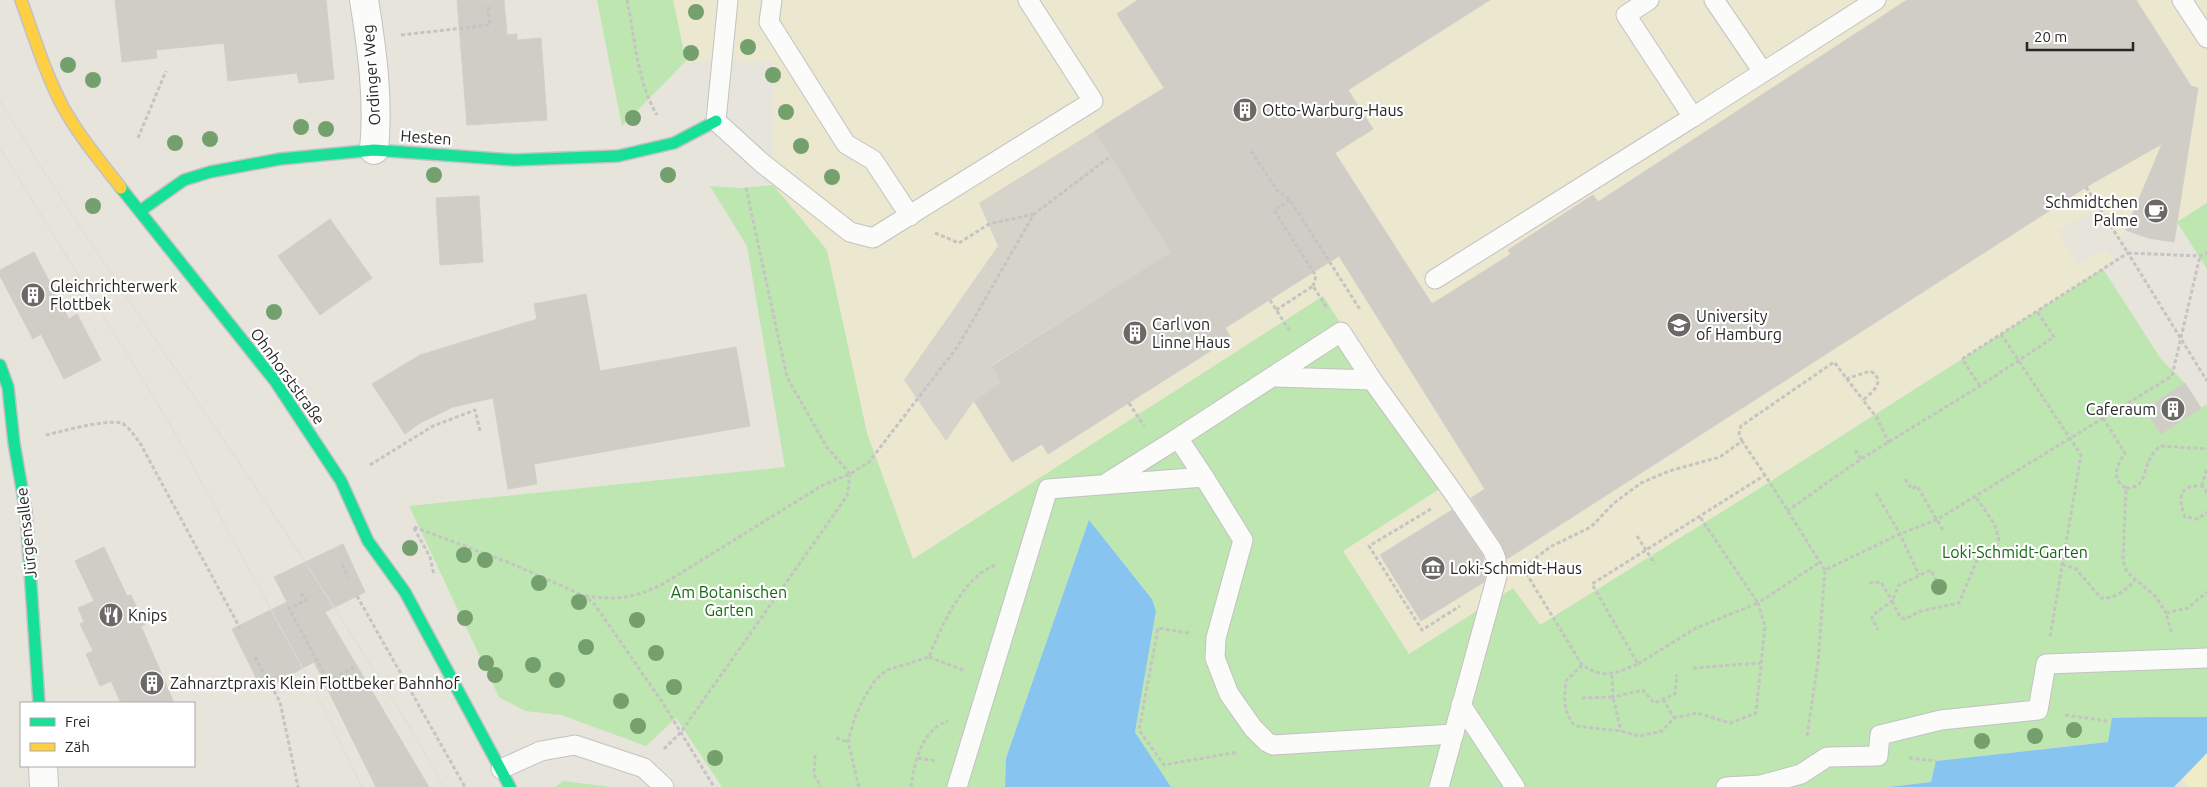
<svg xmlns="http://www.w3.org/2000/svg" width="2207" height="787" font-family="Ubuntu,sans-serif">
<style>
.education{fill:#ece7cf}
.green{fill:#bee6b1}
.sand{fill:#eeedc7}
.plaza{fill:#d5d3ca}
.water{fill:#88c4f0}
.building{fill:#d0cdc7;stroke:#d2cfc8}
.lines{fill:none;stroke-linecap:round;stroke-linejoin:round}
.lane-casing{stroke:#c3c2c3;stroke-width:21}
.street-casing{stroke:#c3c2c3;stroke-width:30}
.fast-casing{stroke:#c3c2c3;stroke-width:14}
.slow-casing{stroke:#c3c2c3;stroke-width:14}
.path{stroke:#c5c4c3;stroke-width:3;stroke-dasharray:4 2.5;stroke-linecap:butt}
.lane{stroke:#fbfbfa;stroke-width:19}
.street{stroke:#fbfbfa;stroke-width:28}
.fast{stroke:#16e098;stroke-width:11}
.slow{stroke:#ffcf43;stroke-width:11}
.tram{stroke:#dcdcde;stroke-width:1}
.tree{fill:#74a06d}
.labels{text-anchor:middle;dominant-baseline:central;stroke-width:4.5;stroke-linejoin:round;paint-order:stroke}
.street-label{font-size:16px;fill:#272727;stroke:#fff}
.poi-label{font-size:16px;fill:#272727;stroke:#fff;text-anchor:start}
.park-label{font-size:16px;fill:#166913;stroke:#fff}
</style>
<rect width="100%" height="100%" fill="#e7e4dc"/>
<path class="education" d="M673 0H2207V203L2177 222 2180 191 2145 182 2127 228 2118 239 2098 208 2058 231 2078 265 2107 249 2115 261 2103 269 1757 490 1540 625 1513 588 1409 654 1343 551 1444 486 1323 296 913 560 867 433 827 250 773 185V61H686Z"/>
<g class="green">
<path d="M597 0H673L686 61 622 126Z"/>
<path d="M773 185 827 250 867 433 913 559 1323 296 1444 486 1343 551 1409 654 1513 588 1540 625 1757 490 2103 269 2161 359 2185 383 2201 408 2207 404V717L2108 742 1936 761 1931 782 1888 787H1171L1135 732 1156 611 1152 598 1089 521 1006 758 1005 787H722L676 718 646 746 561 715 525 711 499 697 409 506 785 467 747 246 710 186 741 188Z"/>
<path d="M2207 203V269L2177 222Z"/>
<path d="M563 781 611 787H555Z"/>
</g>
<path class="sand" d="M2207 753V787H2189L2182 780Z"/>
<path class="plaza" d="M1095 131 1177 248 992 365 1002 383 974 401 946 441 904 380 998 246 979 203Z"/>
<g class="water">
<path d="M1089 520 1152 599 1156 611 1135 732 1171 787H1005L1006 758Z"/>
<path d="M2156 717H2207V753L2174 787H1888L1931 782 1936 761 2108 742 2112 718Z"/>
</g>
<g class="building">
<path d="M115 0H326L334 79 299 83 297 73 228 81 224 43 156 50 157 58 122 62Z"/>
<path d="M457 0H504L507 35 517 34V40L541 38 547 120 467 125Z"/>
<path d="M1138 0H1490L1348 90 1373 129 1335 153 1432 304 1511 254 1508 250 1593 195 1598 202 1907 0H2136L2191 86 2198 88 2174 242 2148 238 2126 230 2162 144 2091 184 1507 559 1502 545 1471 498 1485 489 1339 256 1225 328 1231 338 1048 454 1042 444 1012 462 974 401 1002 383 992 366 1171 252 1095 131 1164 88 1117 14Z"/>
<path d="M479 196 483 262 440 265 436 198Z"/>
<path d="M330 219 372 278 320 315 278 256Z"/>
<path d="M34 252 69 319 77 314 101 360 64 379 41 334 33 339 0 276V270Z"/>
<path d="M586 294 600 371 736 347 750 426 534 464 537 484 508 489 493 398 453 407 420 423 405 434 372 384 420 355 537 319 534 304Z"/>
<path d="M2185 383 2201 408 2161 434 2145 409Z"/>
<path d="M1452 510 1483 556 1485 577 1484 582 1421 621 1380 555Z"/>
<path d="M343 544 365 592 325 612 429 787H376L314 662 262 690 232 629 287 602 274 577Z"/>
<path d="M104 547 127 596 131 595 145 625 141 626 174 703H121L111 681 100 686 86 654 93 651 80 624 84 622 78 608 94 601 75 561Z"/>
</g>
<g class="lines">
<defs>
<g id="lane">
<path d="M728 0 716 121 762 163 850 232 873 238 1093 101 1028 0"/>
<path d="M772 0 769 22 846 144 873 160 910 216"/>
<path d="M1649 0 1626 15 1693 117 1876 0"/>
<path d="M1714 0 1763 72"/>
<path d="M2182 0 2207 38"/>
<path d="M1435 279 1693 117"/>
<path d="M1372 380 1455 495 1493 551 1496 559 1497 576 1439 787"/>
<path d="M1178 438 1341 332 1372 380 1275 377"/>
<path d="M1108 482 1178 438 1204 477"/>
<path d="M1461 705 1515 787"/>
<path d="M501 769 541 751 575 745 644 768 664 787"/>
<path d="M957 787 1048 489 1204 477 1243 540 1216 638 1215 658 1229 694 1253 728 1267 742 1273 745 1454 734"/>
<path d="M1726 787 1761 785 1801 774 1827 757 1878 756 1880 735 1941 720 2038 710 2046 664 2207 658"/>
</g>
<g id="street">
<path d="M364 0C372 49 379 100 374 150"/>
<path d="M43 766 44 787"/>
</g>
<g id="fast">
<path d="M121 188 275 381 341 481 368 541 405 592 510 787"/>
<path d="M140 211 184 180 210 172 280 159 374 150 514 160 618 156 674 143 716 121"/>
<path d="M0 365 8 387 14 443 26 512 39 703"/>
</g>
<path id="slow" d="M21 0C34 36 45 73 63 107 79 136 101 162 121 188"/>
</defs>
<use href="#lane" class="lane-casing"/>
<use href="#street" class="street-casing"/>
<use href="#fast" class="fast-casing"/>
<use href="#slow" class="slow-casing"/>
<g class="path">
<path d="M627 0C635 37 637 82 657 115"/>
<path d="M401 35 490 25 488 5"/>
<path d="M138 138 166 71"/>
<path d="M1251 151 1277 190 1290 200 1361 311"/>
<path d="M2086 187 2128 253 2200 256 2207 253"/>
<path d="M746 188 787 377 826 446 850 474"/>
<path d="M1290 200 1274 210 1316 276 1313 286"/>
<path d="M935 233 959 243 989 224 1034 214"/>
<path d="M1270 300 1291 333"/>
<path d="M1276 310 1313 286 1327 308"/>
<path d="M2001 334 2081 455 2050 637"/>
<path d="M1846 379 1870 371C1887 380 1873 392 1863 400L1877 418 1889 443"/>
<path d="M1980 386 1962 359 2128 253 2207 381"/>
<path d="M1129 403 1144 426"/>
<path d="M2103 418 2125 453C2117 465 2110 479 2126 488L2123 561 2127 572 2156 597 2166 613"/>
<path d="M46 435C63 431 106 419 121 423 129 426 135 437 140 443L240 628"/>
<path d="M1742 441 1739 434 1741 426 1834 362 1863 400"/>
<path d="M1855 450 1861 459"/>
<path d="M370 465 433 426 475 410 480 431"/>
<path d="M1905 479 1912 489 1917 486 1943 530"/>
<path d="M2202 486 2207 467"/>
<path d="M2126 488C2151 489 2140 459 2161 446L2207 449"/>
<path d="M1876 493 1900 534 1919 575"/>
<path d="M2207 493 2202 486C2178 484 2178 499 2185 517L2198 519 2207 512"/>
<path d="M1431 509 1369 546 1422 630 1460 606"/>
<path d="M1787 511 1861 459 1980 386 2054 337 2037 311"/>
<path d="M414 527 510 563 585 596 595 605 663 703 714 787"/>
<path d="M414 528 430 557 434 575"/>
<path d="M1637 536 1655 564"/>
<path d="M342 564 348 577"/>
<path d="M2062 564 2076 569 2101 598C2115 599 2126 590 2135 580"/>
<path d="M1525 566 1550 547 1591 527 1614 503 1641 483 1669 471 1720 457 1742 441 1765 475"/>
<path d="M1526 573 1582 665C1605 680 1615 673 1638 664L1592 584 1765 475 1825 570"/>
<path d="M1869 583 1881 582 1892 601 1873 615 1872 618 1878 630"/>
<path d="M1939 587 1931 570 1899 585 1892 601 1900 617 1905 619 1921 611 1959 603 1977 560 1994 549 1999 539 1995 525 1976 497"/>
<path d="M301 593 306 601 289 608 328 681"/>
<path d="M357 596 465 787"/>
<path d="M585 596C619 600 632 599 663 584L823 485 850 474 869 462 958 346 1034 214 1111 156"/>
<path d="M2171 632 2166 613 2188 608 2207 592"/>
<path d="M1189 633 1158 628 1139 730 1164 765 1238 752"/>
<path d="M255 657 280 702 298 787"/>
<path d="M929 657 963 670"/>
<path d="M1638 664 1696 628 1758 603 1700 517"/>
<path d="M1582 665 1566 681C1564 698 1563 713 1575 726L1621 731 1639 736 1662 731 1674 718 1697 713 1730 723 1756 713 1765 626 1758 603 1820 562"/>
<path d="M1693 668 1760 663"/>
<path d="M1612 675 1613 697 1643 690 1654 703 1675 694 1677 676H1675"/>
<path d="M322 684 357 666"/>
<path d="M1582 698 1613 697 1621 731"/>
<path d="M1663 699 1674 718"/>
<path d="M2065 715 2107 721"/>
<path d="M1807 736 1818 662 1825 570 1900 534 1938 519 2172 376 2200 256"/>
<path d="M836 738 848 742"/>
<path d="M664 749 681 732 847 496 850 475"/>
<path d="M815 755 814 774 821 787"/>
<path d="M918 758 936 761"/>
<path d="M1909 758 1936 761"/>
<path d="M859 787 848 742 855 717 864 698 875 680 887 670 929 657C940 628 965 574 996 565"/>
<path d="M911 787C915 760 921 731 948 721"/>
</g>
<use href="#lane" class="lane"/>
<use href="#street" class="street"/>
<use href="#fast" class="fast"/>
<use href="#slow" class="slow"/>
<g class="tram">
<path d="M0 101C107 277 229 441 339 615 374 672 413 727 443 787"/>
<path d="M0 148 170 424 313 687 362 787"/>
</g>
</g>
<g class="tree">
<circle cx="696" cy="12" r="8"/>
<circle cx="748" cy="47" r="8"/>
<circle cx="691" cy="53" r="8"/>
<circle cx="68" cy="65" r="8"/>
<circle cx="773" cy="75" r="8"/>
<circle cx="93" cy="80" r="8"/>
<circle cx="786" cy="112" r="8"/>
<circle cx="633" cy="118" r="8"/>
<circle cx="301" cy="127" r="8"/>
<circle cx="326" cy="129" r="8"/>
<circle cx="210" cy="139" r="8"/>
<circle cx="175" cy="143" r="8"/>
<circle cx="801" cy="146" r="8"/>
<circle cx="434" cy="175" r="8"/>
<circle cx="668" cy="175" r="8"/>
<circle cx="832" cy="177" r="8"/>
<circle cx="93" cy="206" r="8"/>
<circle cx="274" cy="312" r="8"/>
<circle cx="410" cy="548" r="8"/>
<circle cx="464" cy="555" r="8"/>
<circle cx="485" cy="560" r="8"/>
<circle cx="539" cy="583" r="8"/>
<circle cx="1939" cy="587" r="8"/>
<circle cx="579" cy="602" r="8"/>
<circle cx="465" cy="618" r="8"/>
<circle cx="637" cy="620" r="8"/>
<circle cx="586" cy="647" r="8"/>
<circle cx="656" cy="653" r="8"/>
<circle cx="486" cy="663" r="8"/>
<circle cx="533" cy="665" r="8"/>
<circle cx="495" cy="675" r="8"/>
<circle cx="557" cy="680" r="8"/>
<circle cx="674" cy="687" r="8"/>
<circle cx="621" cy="701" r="8"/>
<circle cx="638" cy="726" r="8"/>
<circle cx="2074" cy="730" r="8"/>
<circle cx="2035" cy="736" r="8"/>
<circle cx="1982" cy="741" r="8"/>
<circle cx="715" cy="758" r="8"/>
</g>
<defs>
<symbol id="building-disc" viewBox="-11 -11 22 22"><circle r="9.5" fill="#6a6966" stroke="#fff"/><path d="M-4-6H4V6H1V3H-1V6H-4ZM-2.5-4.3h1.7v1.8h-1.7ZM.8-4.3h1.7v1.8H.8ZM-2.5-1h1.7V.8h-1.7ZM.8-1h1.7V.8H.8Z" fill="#fff"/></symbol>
<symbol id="cafe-disc" viewBox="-11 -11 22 22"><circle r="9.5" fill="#6a6966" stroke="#fff"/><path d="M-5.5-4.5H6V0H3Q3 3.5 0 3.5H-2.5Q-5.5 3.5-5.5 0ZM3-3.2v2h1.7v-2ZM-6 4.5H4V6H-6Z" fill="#fff"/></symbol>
<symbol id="university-disc" viewBox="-11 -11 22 22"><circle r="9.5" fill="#6a6966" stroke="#fff"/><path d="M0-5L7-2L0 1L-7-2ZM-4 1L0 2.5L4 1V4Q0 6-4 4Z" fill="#fff"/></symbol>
<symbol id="museum-disc" viewBox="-11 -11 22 22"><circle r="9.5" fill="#6a6966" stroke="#fff"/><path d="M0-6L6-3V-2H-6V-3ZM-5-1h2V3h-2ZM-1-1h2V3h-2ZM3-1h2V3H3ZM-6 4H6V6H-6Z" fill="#fff"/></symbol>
<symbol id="restaurant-disc" viewBox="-11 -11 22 22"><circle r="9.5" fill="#6a6966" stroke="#fff"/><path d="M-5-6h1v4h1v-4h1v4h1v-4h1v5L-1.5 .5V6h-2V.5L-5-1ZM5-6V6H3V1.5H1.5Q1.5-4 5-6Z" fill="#fff"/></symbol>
</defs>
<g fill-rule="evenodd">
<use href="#building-disc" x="1231" y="96" width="28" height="28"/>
<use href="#cafe-disc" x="2142" y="197" width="28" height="28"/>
<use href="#building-disc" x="19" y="281" width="28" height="28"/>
<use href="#university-disc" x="1665" y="311" width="28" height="28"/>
<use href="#building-disc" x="1121" y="319" width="28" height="28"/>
<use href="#building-disc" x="2159" y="395" width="28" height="28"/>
<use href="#museum-disc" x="1419" y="554" width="28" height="28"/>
<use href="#restaurant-disc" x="97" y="601" width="28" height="28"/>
<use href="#building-disc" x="138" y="669" width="28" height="28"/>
</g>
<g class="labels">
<g class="street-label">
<text transform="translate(371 75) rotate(-94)">Ordinger Weg</text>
<text transform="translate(426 137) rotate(4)">Hesten</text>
<text transform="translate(288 376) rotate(54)">Ohnhorststraße</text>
<text transform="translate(26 533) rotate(-96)">Jürgensallee</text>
</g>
<g class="poi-label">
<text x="1262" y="110">Otto-Warburg-Haus</text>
<text x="2138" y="202" text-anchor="end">Schmidtchen<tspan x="2138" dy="18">Palme</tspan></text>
<text x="50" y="286">Gleichrichterwerk<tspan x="50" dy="18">Flottbek</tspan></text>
<text x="1696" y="316">University<tspan x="1696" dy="18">of Hamburg</tspan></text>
<text x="1152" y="324">Carl von<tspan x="1152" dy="18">Linne Haus</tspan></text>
<text x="2156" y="409" text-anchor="end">Caferaum</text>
<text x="1450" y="568">Loki-Schmidt-Haus</text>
<text x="128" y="615">Knips</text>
<text x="170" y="683">Zahnarztpraxis Klein Flottbeker Bahnhof</text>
</g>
<g class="park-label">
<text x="2015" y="552">Loki-Schmidt-Garten</text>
<text x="729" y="592">Am Botanischen<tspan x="729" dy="18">Garten</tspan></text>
</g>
</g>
<rect x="20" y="702" width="175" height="65" fill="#ffffff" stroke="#a9a9a9"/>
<rect x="30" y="718" width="25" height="8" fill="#16e098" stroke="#a9a9a9"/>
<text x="65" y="727" font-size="15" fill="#272727">Frei</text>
<rect x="30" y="743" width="25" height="8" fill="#ffcf43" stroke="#a9a9a9"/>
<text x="65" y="752" font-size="15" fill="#272727">Zäh</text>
<path d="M2027 42v8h106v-8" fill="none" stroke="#272727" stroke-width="2.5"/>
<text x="2034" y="42" font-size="15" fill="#272727" stroke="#ffffff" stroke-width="4" paint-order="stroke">20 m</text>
</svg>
